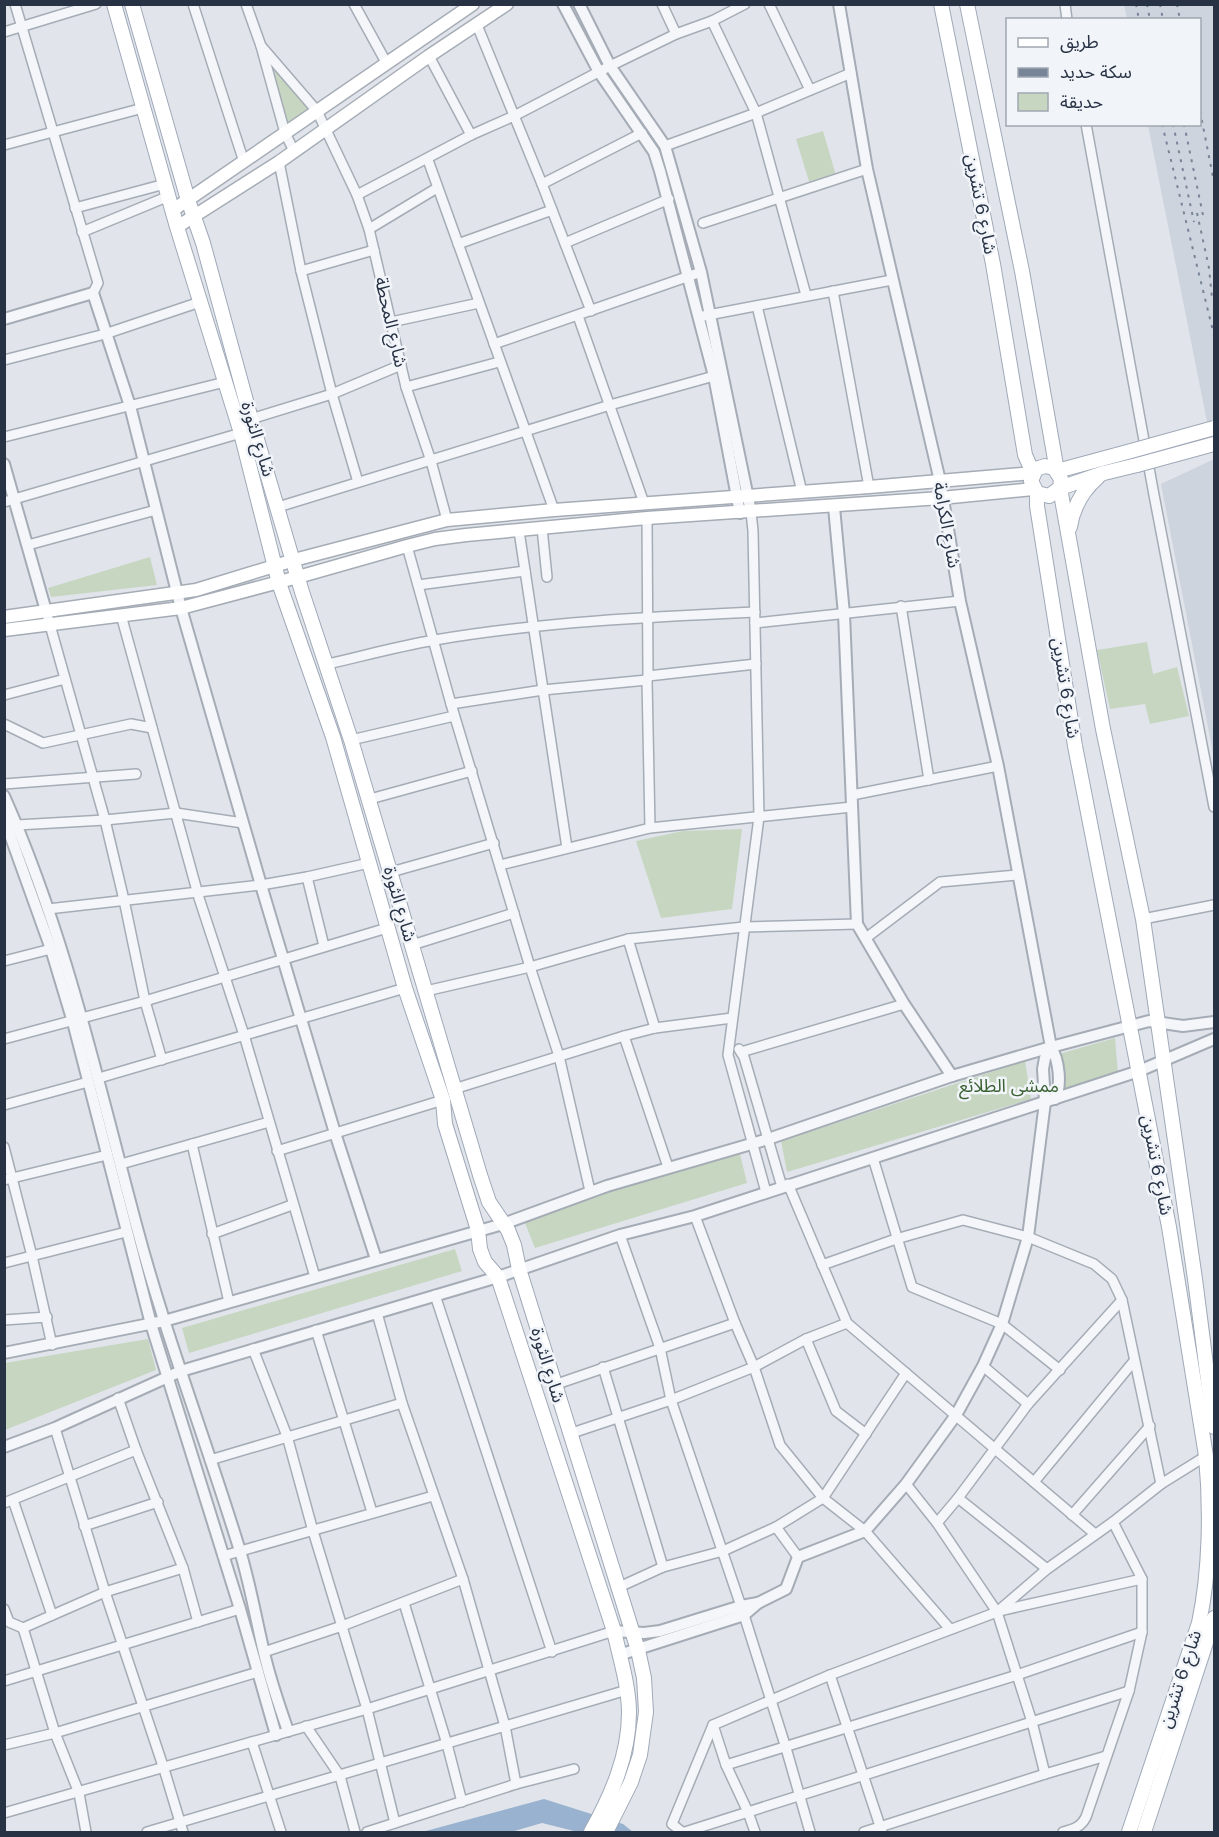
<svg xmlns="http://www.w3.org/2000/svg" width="1219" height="1837" font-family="'DM Sans','Noto Sans Arabic',sans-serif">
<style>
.built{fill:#ced4dd}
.green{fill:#c6d6c1}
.water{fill:#98b2cf}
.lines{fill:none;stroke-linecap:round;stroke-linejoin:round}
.minor-casing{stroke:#a5acb6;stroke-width:12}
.tertiary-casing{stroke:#a5acb6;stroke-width:14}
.secondary-casing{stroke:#a5acb6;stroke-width:15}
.primary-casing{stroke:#9fa9b8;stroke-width:16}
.minor{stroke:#f4f6f9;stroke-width:9}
.tertiary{stroke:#f4f6f9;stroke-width:10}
.secondary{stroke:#fff;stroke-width:12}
.primary{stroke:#fff;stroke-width:14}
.rail{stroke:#788497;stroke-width:2;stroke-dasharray:3 6;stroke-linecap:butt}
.primary-bridge-casing{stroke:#9fa9b8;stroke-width:16;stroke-linecap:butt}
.primary-bridge{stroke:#fff;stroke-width:14}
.labels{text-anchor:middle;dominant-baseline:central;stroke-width:5;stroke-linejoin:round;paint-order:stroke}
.street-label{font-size:18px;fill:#273245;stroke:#f1f4f8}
.park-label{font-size:18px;fill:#3b6233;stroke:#f1f4f8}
</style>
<rect width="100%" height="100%" fill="#e1e5eb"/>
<g class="built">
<path d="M1124 5H1214V457L1148 125 1200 124V20L1127 19Z"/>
<path d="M1214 459V758L1161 484Z"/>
</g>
<g class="green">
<path d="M267 56 311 107 286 125Z"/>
<path d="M823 131 837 179 811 188 796 139Z"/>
<path d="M150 557 157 585 51 597 48 588Z"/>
<path d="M1147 642 1153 674 1177 667 1189 716 1150 724 1145 704 1110 709 1097 650Z"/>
<path d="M742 829 732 909 661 918 636 841 683 831Z"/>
<path d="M1115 1038 1118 1074 1064 1088 1059 1054Z"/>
<path d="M1025 1061 1031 1099 787 1172 781 1141Z"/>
<path d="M739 1150 747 1183 535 1248 523 1218Z"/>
<path d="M455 1249 462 1271 189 1353 182 1328Z"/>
<path d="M148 1339 156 1370 5 1430V1363Z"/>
</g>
<path class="water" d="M544 1799 623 1824 633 1832H578L542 1823 511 1832H422Z"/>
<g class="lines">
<defs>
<g id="minor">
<path d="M15 4 98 283 93 293"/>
<path d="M193 4 244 162"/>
<path d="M246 4 261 46 285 133 294 151"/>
<path d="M354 4 387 64"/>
<path d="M662 4 676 34"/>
<path d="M769 4 810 90"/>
<path d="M1065 4 1067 20"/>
<path d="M712 21 756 113 806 295"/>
<path d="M477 25 542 184 591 311"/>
<path d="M4 32 96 4"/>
<path d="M261 46 317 111 357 195 369 229 406 387 431 461 447 520"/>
<path d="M429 56 471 135"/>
<path d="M1086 124 1154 495 1214 807"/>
<path d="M4 145 143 108"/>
<path d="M665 146 756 113 851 73"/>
<path d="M428 160 554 510"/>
<path d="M279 162 301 271 332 394 358 482"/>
<path d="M542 184 642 133"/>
<path d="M357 195 471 135 514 116 610 66 676 34 712 21 745 4"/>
<path d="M75 208 165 184"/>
<path d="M703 223 867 169"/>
<path d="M369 229 437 188"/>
<path d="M82 232 169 196"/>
<path d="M565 243 669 199"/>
<path d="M458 244 552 210"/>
<path d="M301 271 374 250"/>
<path d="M833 291 869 487"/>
<path d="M757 306 802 492"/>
<path d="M578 316 644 503"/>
<path d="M703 316 892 280"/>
<path d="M391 322 479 303"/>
<path d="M494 344 701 272"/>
<path d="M4 360 105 334 200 302"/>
<path d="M406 387 499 362"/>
<path d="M251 419 332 394 401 365"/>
<path d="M4 437 225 382"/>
<path d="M4 502 241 433"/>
<path d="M278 507 610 405 714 376"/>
<path d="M751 512 753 531 759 817 728 1055 766 1192"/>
<path d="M647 518 648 676 647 680 650 828"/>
<path d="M542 528 547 577"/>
<path d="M519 531 567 848"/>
<path d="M28 545 156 510"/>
<path d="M407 546 451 704 530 967 559 1056 590 1191"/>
<path d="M418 585 525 571"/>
<path d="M901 606 929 780"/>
<path d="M121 615 199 898 244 1035 315 1277"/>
<path d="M48 618 105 820 124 900 145 1001 162 1060"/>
<path d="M755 623 960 601"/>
<path d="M328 664C363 656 399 646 435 640 541 622 648 617 755 612"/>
<path d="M648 676 756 664"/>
<path d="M4 695 65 679"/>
<path d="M451 704 543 690 647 680"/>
<path d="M4 724 43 743 131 724 152 728"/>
<path d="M351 740 454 716"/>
<path d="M4 784 136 774"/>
<path d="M852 795 998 766"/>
<path d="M370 799 472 771"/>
<path d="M17 825 105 820 176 813 243 823"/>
<path d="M500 865 650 828 852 807"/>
<path d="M391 872 494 843"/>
<path d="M307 877 324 946"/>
<path d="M48 909 261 885 307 877 369 863"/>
<path d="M1143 919 1214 905"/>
<path d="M866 938 940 882 1017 875"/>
<path d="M628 939 655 1028"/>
<path d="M412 945 514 913"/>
<path d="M4 961 51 949"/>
<path d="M426 991 530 967 628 939 744 927 857 924"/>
<path d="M624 1036 668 1167"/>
<path d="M4 1039 145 1001 387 928"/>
<path d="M739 1049 744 1057 782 1187"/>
<path d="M741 1052 904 1004"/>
<path d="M99 1078 405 988"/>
<path d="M454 1089 624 1036 655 1028 732 1018"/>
<path d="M4 1105 88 1082"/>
<path d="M4 1147 32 1256 52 1345"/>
<path d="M277 1151 443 1100"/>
<path d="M873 1158 912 1287 1002 1324 1060 1370"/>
<path d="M121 1164 192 1144"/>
<path d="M4 1180 107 1155"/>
<path d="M788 1184 847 1323 1095 1534"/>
<path d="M695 1216 735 1323 754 1367 780 1445 823 1498 865 1531 950 1629"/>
<path d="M212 1234 292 1205"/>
<path d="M620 1235 660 1348 671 1400 744 1615 786 1748 810 1832"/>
<path d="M4 1263 126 1232"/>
<path d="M822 1265 896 1239 963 1220 1028 1237 1094 1264 1112 1279 1122 1300 1161 1484"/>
<path d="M435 1295 552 1652"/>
<path d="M229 1302 192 1144 269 1122"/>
<path d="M377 1313 402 1403 463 1579 505 1726 516 1784"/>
<path d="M4 1320 47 1317"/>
<path d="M316 1330 372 1512"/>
<path d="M806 1339 836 1411 866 1434"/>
<path d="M253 1349 287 1436 313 1531 367 1709 395 1823"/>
<path d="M983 1366 1028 1404"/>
<path d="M603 1367 663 1567"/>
<path d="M554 1385 735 1323"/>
<path d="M118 1398 136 1450 183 1568 198 1622"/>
<path d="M55 1428 105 1592 164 1769 183 1832"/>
<path d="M569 1434 671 1400 754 1367 806 1339 847 1323"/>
<path d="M210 1460 402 1403"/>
<path d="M1034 1482 1134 1361"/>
<path d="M906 1484 937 1523 997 1612 1032 1722 1045 1774"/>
<path d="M958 1498 1047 1569"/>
<path d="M13 1500 52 1615"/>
<path d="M4 1503 136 1450"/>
<path d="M1072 1515 1150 1426"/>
<path d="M937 1523 958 1498 1028 1404 1122 1300"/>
<path d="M84 1526 158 1502"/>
<path d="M776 1527 798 1557"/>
<path d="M223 1556 433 1496"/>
<path d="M617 1588 663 1567 723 1551 776 1527 823 1498 906 1373"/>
<path d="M404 1603 447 1744 462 1802"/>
<path d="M4 1609 9 1622 23 1628 105 1592 183 1568"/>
<path d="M999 1611 1142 1579"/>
<path d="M23 1628 55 1733 79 1793 86 1832"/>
<path d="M264 1652 342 1626 463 1579"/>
<path d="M830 1675 882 1832"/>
<path d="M4 1681 240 1609"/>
<path d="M306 1726 340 1776 355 1832"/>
<path d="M252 1742 281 1832"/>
<path d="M4 1745 55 1733 258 1672"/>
<path d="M726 1765 1017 1675 1142 1632"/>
<path d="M4 1813 367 1709 614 1631"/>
<path d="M147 1832 627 1690"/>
<path d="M367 1832 516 1784 574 1769"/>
<path d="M682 1832 672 1824 713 1725"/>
<path d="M685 1832 1129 1691"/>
<path d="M755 1832 748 1812 726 1765 713 1725 830 1675 997 1612 1047 1569 1113 1522 1161 1484 1206 1456"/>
<path d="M864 1832 1045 1774 1106 1756"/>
<path d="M1063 1832C1074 1829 1081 1827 1086 1817L1129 1691 1142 1632V1579L1113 1522"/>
</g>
<g id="tertiary">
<path d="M563 4 599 72 654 152 660 171 714 376 740 513"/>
<path d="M579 4 610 66 665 146 701 272 751 512"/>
<path d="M839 4 867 169 940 481 960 601 998 766 1051 1047C1059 1060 1062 1085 1055 1099"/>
<path d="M4 319 93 293 130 406 181 608 261 885 335 1133 376 1259"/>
<path d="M4 464 46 611"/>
<path d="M834 507 844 614 857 924 904 1004 952 1076"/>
<path d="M4 796C66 935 98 1083 137 1228 166 1337 207 1443 240 1551 251 1587 257 1625 266 1661 272 1685 280 1708 288 1731"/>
<path d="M4 818 51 949 73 1022 151 1324 240 1609 276 1735"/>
<path d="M4 1353 164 1321 503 1224 607 1186 768 1139 952 1076 1051 1047 1149 1021 1183 1026 1214 1022"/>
<path d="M4 1447 55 1428 181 1371 498 1277 620 1235 695 1216 1139 1071 1214 1039"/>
<path d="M614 1631 644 1633 660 1631 741 1606 758 1603"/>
<path d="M619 1655 744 1615 758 1603 786 1589 798 1557 865 1531 906 1484 956 1415 983 1366 1002 1324 1028 1237 1045 1102 1043 1069 1045 1058 1051 1047"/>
</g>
<g id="secondary">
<path d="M173 210 473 4"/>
<path d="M177 227 279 162 429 56 507 4"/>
<path d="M4 617 196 590 294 560 447 520 554 510 869 487 1033 473"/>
<path d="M4 630 181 608 298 577 407 546 435 539 466 535 647 518 941 498 1033 489"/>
</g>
<g id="primary">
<path d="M114 4 177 227 241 433 279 583 333 737 405 988 443 1100 445 1124 478 1230 480 1249 485 1262 498 1277 614 1631C620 1658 629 1686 629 1713 629 1756 611 1796 591 1832"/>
<path d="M132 4 188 200 203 243 251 419 302 592 351 740 480 1175 489 1202 508 1230 514 1245 519 1269 638 1650 644 1678 646 1712 640 1755 631 1782 606 1832"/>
<path d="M941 4 993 264 1025 455 1033 473"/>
<path d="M967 4 1022 271 1057 471 1131 451"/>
<path d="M1137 465 1104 473 1060 488 1049 496 1037 493 1031 481 1036 469 1045 466 1054 468 1061 479 1060 488 1103 729 1143 919 1195 1279 1214 1427"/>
<path d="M1037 493V506L1075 746 1169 1227 1206 1456C1211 1509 1210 1571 1199 1623L1129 1832"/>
<path d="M1070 527C1073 507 1082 491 1098 477"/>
<path d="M1144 1832 1214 1618"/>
</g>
</defs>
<use href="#minor" class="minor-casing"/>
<use href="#tertiary" class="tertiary-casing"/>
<use href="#secondary" class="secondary-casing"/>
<use href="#primary" class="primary-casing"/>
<use href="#minor" class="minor"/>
<use href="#tertiary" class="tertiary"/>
<use href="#secondary" class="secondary"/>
<use href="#primary" class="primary"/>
<g class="rail">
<path d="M1136 4 1139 20"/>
<path d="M1147 4 1150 20"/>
<path d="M1160 4 1163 20"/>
<path d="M1177 4 1180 20"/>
<path d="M1200 111 1214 182"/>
<path d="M1162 124 1214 335"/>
<path d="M1173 124 1194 222"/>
<path d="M1184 124 1204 220"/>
<path d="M1197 213 1209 268 1212 298"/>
</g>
<defs>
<g id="primary-bridge">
<path d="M1131 451 1214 428"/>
<path d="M1137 465 1214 444"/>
</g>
</defs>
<use href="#primary-bridge" class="primary-bridge-casing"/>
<use href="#primary-bridge" class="primary-bridge"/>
</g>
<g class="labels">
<g class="street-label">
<text transform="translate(981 204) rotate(79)">شارع 6 تشرين</text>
<text transform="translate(391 322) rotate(77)">شارع المحطة</text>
<text transform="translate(258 439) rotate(73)">شارع الثورة</text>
<text transform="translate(947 525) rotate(80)">شارع الكرامة</text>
<text transform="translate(1066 688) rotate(81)">شارع 6 تشرين</text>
<text transform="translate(400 904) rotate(74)">شارع الثورة</text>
<text transform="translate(1157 1165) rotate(79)">شارع 6 تشرين</text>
<text transform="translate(548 1365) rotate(73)">شارع الثورة</text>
<text transform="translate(1180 1679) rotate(-72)">شارع 6 تشرين</text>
</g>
<g class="park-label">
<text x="1009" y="1086">ممشى الطلائع</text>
</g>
</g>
<rect width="1219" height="1837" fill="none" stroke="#273245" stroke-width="12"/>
<rect x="1006" y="18" width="195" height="108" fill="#f1f4f8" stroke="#a0a6b0" stroke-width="1.5"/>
<rect x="1018" y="38" width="30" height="9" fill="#ffffff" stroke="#a0a6b0" stroke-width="1.5"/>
<text x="1060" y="48" font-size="18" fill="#273245">طريق</text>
<rect x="1018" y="68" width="30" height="9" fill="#788497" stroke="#a0a6b0" stroke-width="1.5"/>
<text x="1060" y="78" font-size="18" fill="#273245">سكة حديد</text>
<rect x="1018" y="93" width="30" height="18" fill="#c6d6c1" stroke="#a0a6b0" stroke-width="1.5"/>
<text x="1060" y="108" font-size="18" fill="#273245">حديقة</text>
</svg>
